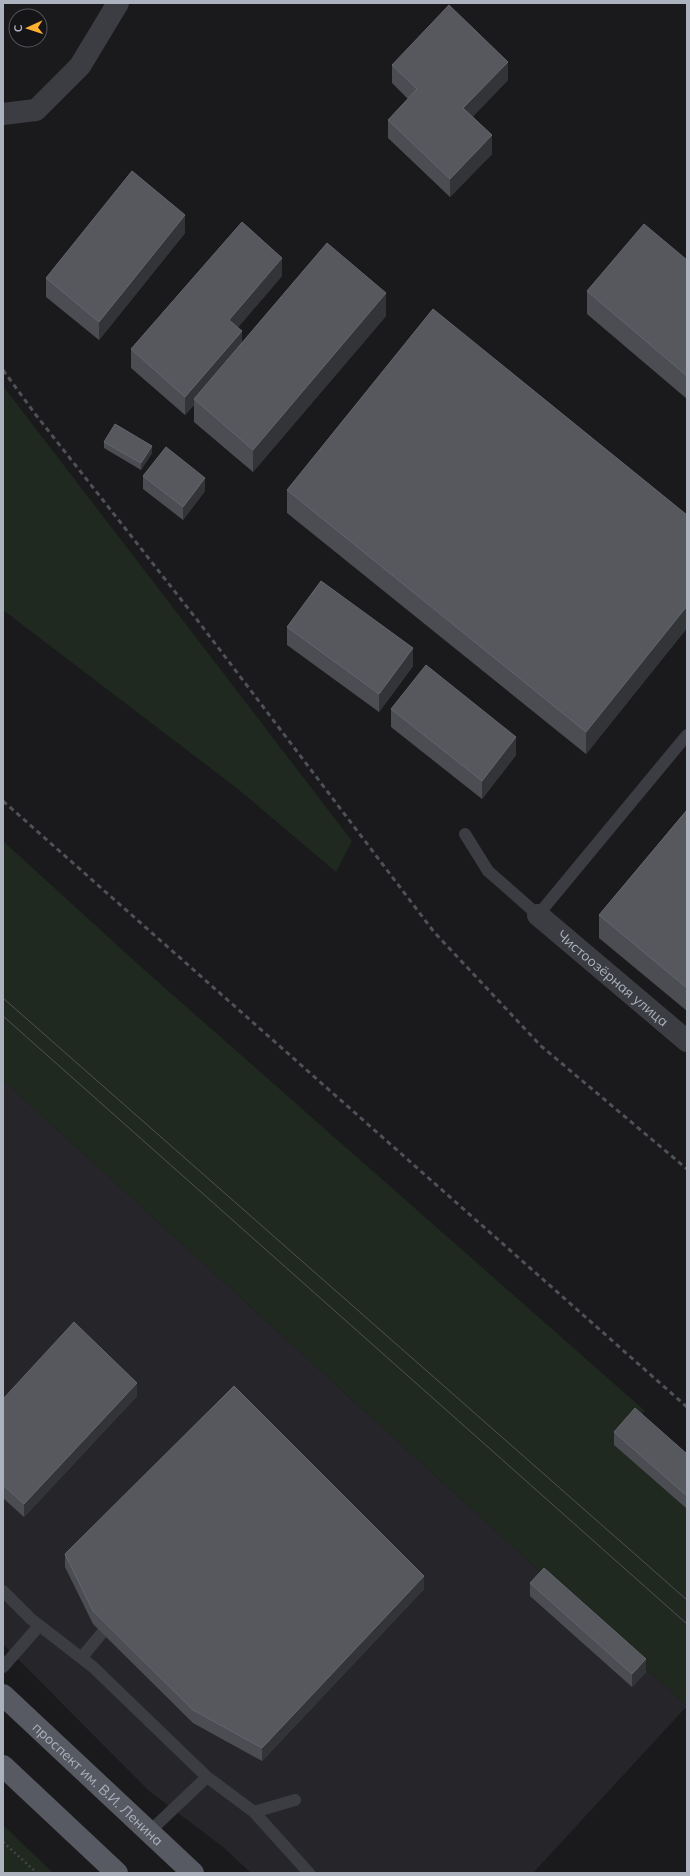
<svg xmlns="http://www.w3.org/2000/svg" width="690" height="1876" font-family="Mulish,sans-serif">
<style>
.built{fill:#26262a}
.green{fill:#1f2920}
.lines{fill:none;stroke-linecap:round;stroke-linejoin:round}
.path{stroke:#41444a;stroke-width:2.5;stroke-dasharray:2 3;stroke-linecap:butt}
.lane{stroke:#3b3d43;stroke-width:12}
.street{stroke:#3b3d43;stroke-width:22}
.primary{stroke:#575a62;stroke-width:22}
.tram{stroke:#4e5158;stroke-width:1}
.rail{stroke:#4e5158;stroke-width:3;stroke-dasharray:5 4;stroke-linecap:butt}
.wall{fill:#4b4d52}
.shaded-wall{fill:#333438}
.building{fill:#56585e;stroke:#63666d}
.labels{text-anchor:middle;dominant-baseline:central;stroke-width:3.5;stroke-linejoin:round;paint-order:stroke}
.street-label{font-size:14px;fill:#acb2be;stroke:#151518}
</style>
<rect width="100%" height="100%" fill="#1a1a1d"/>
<path class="built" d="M3 1080 687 1706 533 1873H251L223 1847 149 1791 3 1644Z"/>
<g class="green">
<path d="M3 386 352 841 336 872 238 789 3 610Z"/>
<path d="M3 841 140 966 645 1411 614 1445 687 1509V1706L3 1080Z"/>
<path d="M3 1825 53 1873H3Z"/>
</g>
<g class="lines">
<path class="path" d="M3 1842 37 1873"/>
<g class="lane">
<path d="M465 834 488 871 538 915 687 735"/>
<path d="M3 1591 31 1619 93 1667 207 1777 149 1832"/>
<path d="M82 1657 102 1633"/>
<path d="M3 1667 39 1626"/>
<path d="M207 1777 254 1812 309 1873"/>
<path d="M254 1812 295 1800"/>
</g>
<g class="street">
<path d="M3 114 36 110 80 66 118 3"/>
<path id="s1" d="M538 915 687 1041"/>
</g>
<g class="primary">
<path id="s2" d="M3 1695 193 1873"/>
<path d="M3 1766 117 1873"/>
</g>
<g class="tram">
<path d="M3 998 687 1600"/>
<path d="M3 1016 687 1624"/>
</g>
<g class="rail">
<path d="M3 370 36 415 198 621 434 932 541 1046 687 1169"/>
<path d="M3 801 687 1407"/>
</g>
</g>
<g class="wall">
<path d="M392 65 508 80 472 117 492 154 450 197 388 138V120L408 99 392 83Z"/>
<path d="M185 233 99 340 46 297V278Z"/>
<path d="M687 260V399L587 314V291Z"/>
<path d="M282 276 238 327 242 343 386 316 253 472 194 422V405L185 415 131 368V349Z"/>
<path d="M104 442 152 453 141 470 104 448Z"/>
<path d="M143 476 205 491 183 520 143 489Z"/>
<path d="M287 490 687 515V628L586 754 287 513Z"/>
<path d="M287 627 413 666 379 712 287 645Z"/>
<path d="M391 709 516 755 482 799 391 727Z"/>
<path d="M687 810V1011L599 938V915Z"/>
<path d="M137 1396 24 1517 3 1498V1399Z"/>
<path d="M614 1432 687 1454V1509L614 1445Z"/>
<path d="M65 1554 424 1589 262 1761 193 1723 93 1624 65 1567Z"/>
<path d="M530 1583 646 1672 632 1687 530 1596Z"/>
</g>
<g class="shaded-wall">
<path d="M508 62V80L463 127V108Z"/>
<path d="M492 135V154L450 197V179Z"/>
<path d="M185 215V233L99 340V322Z"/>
<path d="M282 258V276L229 338V320Z"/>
<path d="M386 293V316L253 472V450Z"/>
<path d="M242 331V350L194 399V405L185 415V397Z"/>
<path d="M152 446V453L141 470V463Z"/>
<path d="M205 478V491L183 520V507Z"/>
<path d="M687 606V628L586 754V732Z"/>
<path d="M413 648V666L379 712V694Z"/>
<path d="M516 737V755L482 799V781Z"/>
<path d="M137 1383V1396L24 1517V1504Z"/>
<path d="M424 1576V1589L262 1761V1748Z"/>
<path d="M646 1659V1672L632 1687V1674Z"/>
</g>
<g class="building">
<path d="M449 5 508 62 463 108 492 135 450 179 388 120 417 89 392 65Z"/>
<path d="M132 171 185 215 99 322 46 278Z"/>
<path d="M242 222 282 258 229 320 242 331 185 397 131 349Z"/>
<path d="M644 224 687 260V376L587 291Z"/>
<path d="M327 243 386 293 253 450 194 399Z"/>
<path d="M433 309 687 515V606L586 732 287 490Z"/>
<path d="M115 424 152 446 141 463 104 442Z"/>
<path d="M166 447 205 478 183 507 143 476Z"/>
<path d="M321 581 413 648 379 694 287 627Z"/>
<path d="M426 665 516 737 482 781 391 709Z"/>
<path d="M687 810V988L599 915Z"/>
<path d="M74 1322 137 1383 24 1504 3 1485V1399Z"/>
<path d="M234 1386 424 1576 262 1748 193 1710 93 1611 65 1554Z"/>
<path d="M635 1408 687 1454V1496L614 1432Z"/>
<path d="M544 1568 646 1659 632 1674 530 1583Z"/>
</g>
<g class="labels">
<g class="street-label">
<text stroke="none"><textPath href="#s1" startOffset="98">Чистоозёрная улица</textPath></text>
<text stroke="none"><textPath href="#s2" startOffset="130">проспект им. В.И. Ленина</textPath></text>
</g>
</g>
<rect width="690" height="1876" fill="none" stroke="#acb2be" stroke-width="8"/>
<g transform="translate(28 28) rotate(267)"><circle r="19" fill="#151518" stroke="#51545a"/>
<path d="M0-3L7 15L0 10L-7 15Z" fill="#ffaf31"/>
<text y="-6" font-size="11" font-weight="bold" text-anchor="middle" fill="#acb2be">С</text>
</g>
</svg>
